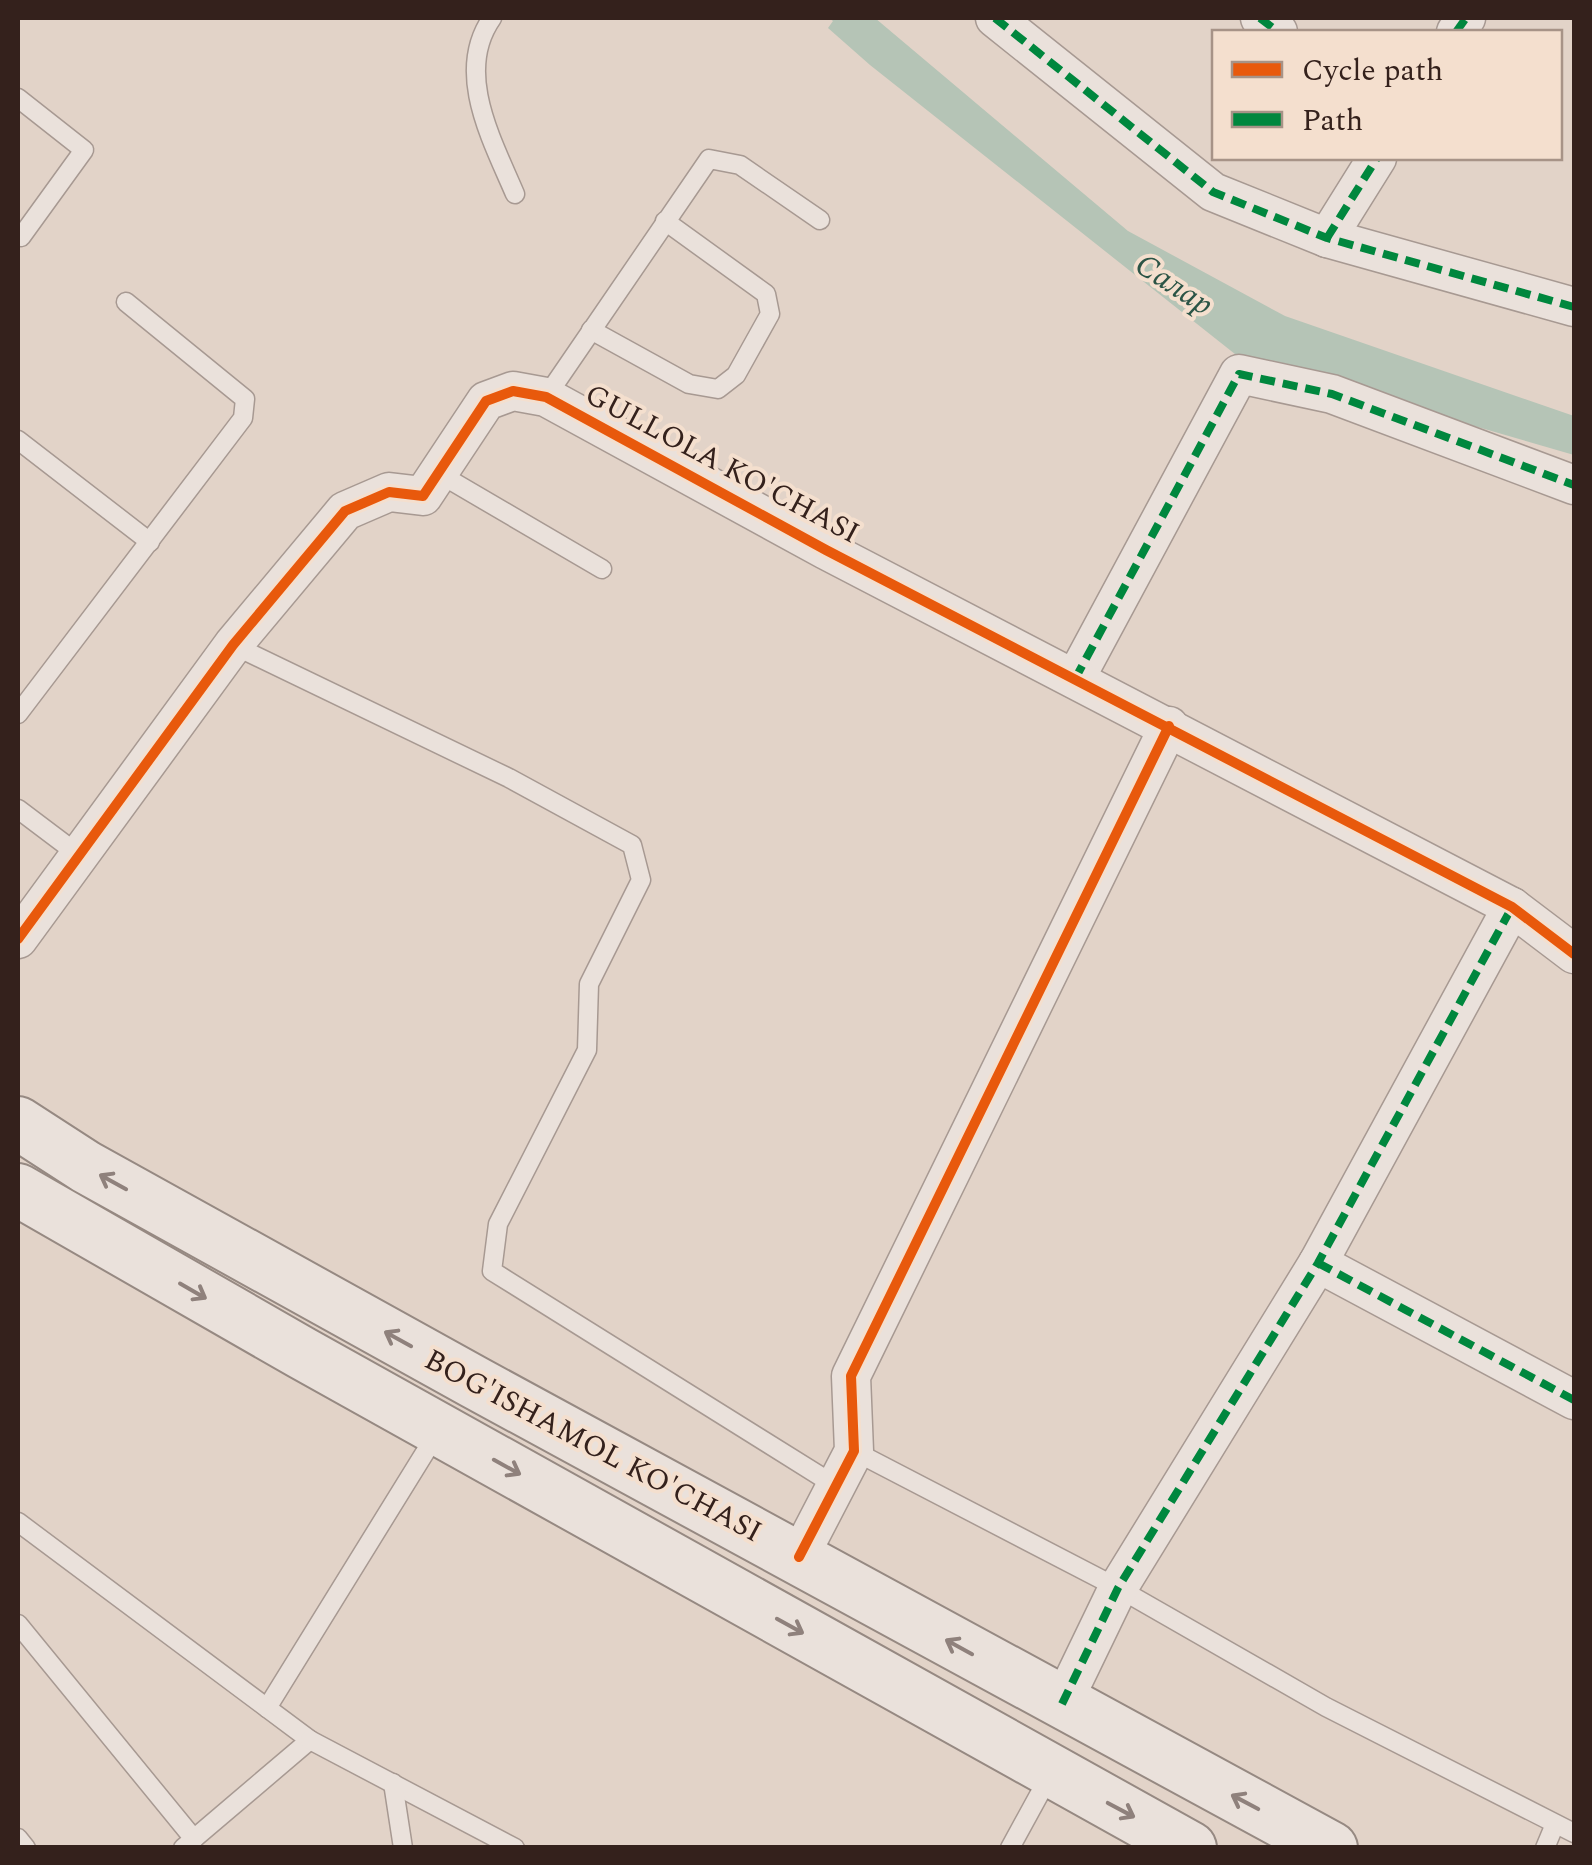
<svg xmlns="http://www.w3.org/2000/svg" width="1592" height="1865" font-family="Spectral,serif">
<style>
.water{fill:#b5c4b6}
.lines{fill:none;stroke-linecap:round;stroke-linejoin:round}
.service-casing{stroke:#a79992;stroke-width:21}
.minor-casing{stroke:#a79992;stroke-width:41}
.secondary-casing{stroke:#968982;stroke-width:56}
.service{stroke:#eae1db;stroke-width:18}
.minor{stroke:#eae1db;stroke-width:38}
.secondary{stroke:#eae1db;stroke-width:52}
.quiet{stroke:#00873e;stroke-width:8;stroke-dasharray:15 8;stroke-linecap:butt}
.cycleway-casing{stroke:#f4dfce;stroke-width:16}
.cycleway{stroke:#e8590c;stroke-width:10}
.oneway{stroke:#8f817c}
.labels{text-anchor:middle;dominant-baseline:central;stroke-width:8;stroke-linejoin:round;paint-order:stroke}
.street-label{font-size:30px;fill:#34211c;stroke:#f4dfce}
.water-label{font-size:32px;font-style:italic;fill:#2b5446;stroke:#f4dfce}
</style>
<rect width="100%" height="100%" fill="#e2d3c8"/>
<path class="water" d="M829 18H875L1128 231 1285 316 1574 416V455L1240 358 870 65 828 28 833 21Z"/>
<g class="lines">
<defs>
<g id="service">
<path d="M492 18C454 72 492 140 515 194"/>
<path d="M18 98 84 150 21 237"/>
<path d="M591 330 689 384 718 389 736 375 770 314 766 294 665 221"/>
<path d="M546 397 709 159 740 165 820 220"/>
<path d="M18 440 150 542"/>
<path d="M438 473 602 569"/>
<path d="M233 645 509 778 632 845 641 880 589 984 587 1050 498 1224 492 1271 836 1486"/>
<path d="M18 714 243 418 245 399 126 302"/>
<path d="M18 809 79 855"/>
<path d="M854 1451 1118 1588 1326 1707 1574 1833"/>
<path d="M18 1522 310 1740 183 1848"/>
<path d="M18 1624 194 1839"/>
<path d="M267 1708 437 1433"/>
<path d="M310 1740 515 1848"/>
<path d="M393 1783 403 1848"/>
<path d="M18 1838 26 1848"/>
<path d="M1010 1848 1051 1773"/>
<path d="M1545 1848 1555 1824"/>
</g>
<g id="minor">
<path d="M995 18 1213 192 1327 238 1574 307"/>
<path d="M1260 18 1278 32"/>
<path d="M1456 32 1466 18"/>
<path d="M1327 238 1377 158"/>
<path d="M1075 679 1239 374 1332 394 1574 485"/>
<path d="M18 939 233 645 345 511 389 492 423 496 486 401 513 391 546 397 826 550 1512 907 1574 954"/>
<path d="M1318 1263 1574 1400"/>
<path d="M799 1557 854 1451 851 1376 1169 726"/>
<path d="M1062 1704 1118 1588 1318 1263 1512 907"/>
</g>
<g id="secondary">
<path d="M18 1123 86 1167 474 1382 1331 1848"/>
<path d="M18 1190 302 1353 1190 1848"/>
</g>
</defs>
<use href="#service" class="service-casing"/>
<use href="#minor" class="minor-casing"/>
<use href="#secondary" class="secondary-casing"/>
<use href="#service" class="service"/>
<use href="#minor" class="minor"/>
<use href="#secondary" class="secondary"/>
<g class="quiet">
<path d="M995 18 1213 192 1327 238 1574 307"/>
<path d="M1260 18 1278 32"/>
<path d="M1456 32 1466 18"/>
<path d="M1327 238 1377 158"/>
<path d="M1075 679 1239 374 1332 394 1574 485"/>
<path d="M1318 1263 1574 1400"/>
<path d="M1062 1704 1118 1588 1318 1263 1512 907"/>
</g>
<defs>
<g id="cycleway">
<path d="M18 939 233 645 345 511 389 492 423 496 486 401 513 391 546 397 826 550 1512 907 1574 954"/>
<path d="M799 1557 854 1451 851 1376 1169 726"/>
</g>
</defs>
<use href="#cycleway" class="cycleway-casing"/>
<use href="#cycleway" class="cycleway"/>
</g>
<defs><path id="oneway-shaft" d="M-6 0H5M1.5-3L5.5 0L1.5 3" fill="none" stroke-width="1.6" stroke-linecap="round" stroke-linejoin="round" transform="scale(2.5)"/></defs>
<g class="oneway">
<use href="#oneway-shaft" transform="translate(113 1182) rotate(-151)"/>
<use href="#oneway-shaft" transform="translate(193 1291) rotate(30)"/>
<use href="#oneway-shaft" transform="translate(398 1339) rotate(-151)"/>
<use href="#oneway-shaft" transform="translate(507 1467) rotate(29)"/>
<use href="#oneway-shaft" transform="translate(790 1626) rotate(29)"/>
<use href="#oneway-shaft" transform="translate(959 1647) rotate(-151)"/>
<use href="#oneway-shaft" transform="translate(1245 1802) rotate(-152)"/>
<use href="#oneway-shaft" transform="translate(1121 1810) rotate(28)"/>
</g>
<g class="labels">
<g class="street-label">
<text transform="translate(722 464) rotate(28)">GULLOLA KO'CHASI</text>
<text transform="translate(593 1446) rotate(28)">BOG'ISHAMOL KO'CHASI</text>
</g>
<g class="water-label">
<text transform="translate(1174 285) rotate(33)">Салар</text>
</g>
</g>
<rect width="1592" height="1865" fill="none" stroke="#34211c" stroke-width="40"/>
<rect x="1212" y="30" width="350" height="130" fill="#f4dfce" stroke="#a79387" stroke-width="2.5"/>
<rect x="1232" y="62" width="50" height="15" fill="#e8590c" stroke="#a79387" stroke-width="2.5"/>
<text x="1302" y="80" font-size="30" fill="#34211c">Cycle path</text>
<rect x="1232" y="112" width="50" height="15" fill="#00873e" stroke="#a79387" stroke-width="2.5"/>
<text x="1302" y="130" font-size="30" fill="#34211c">Path</text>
</svg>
